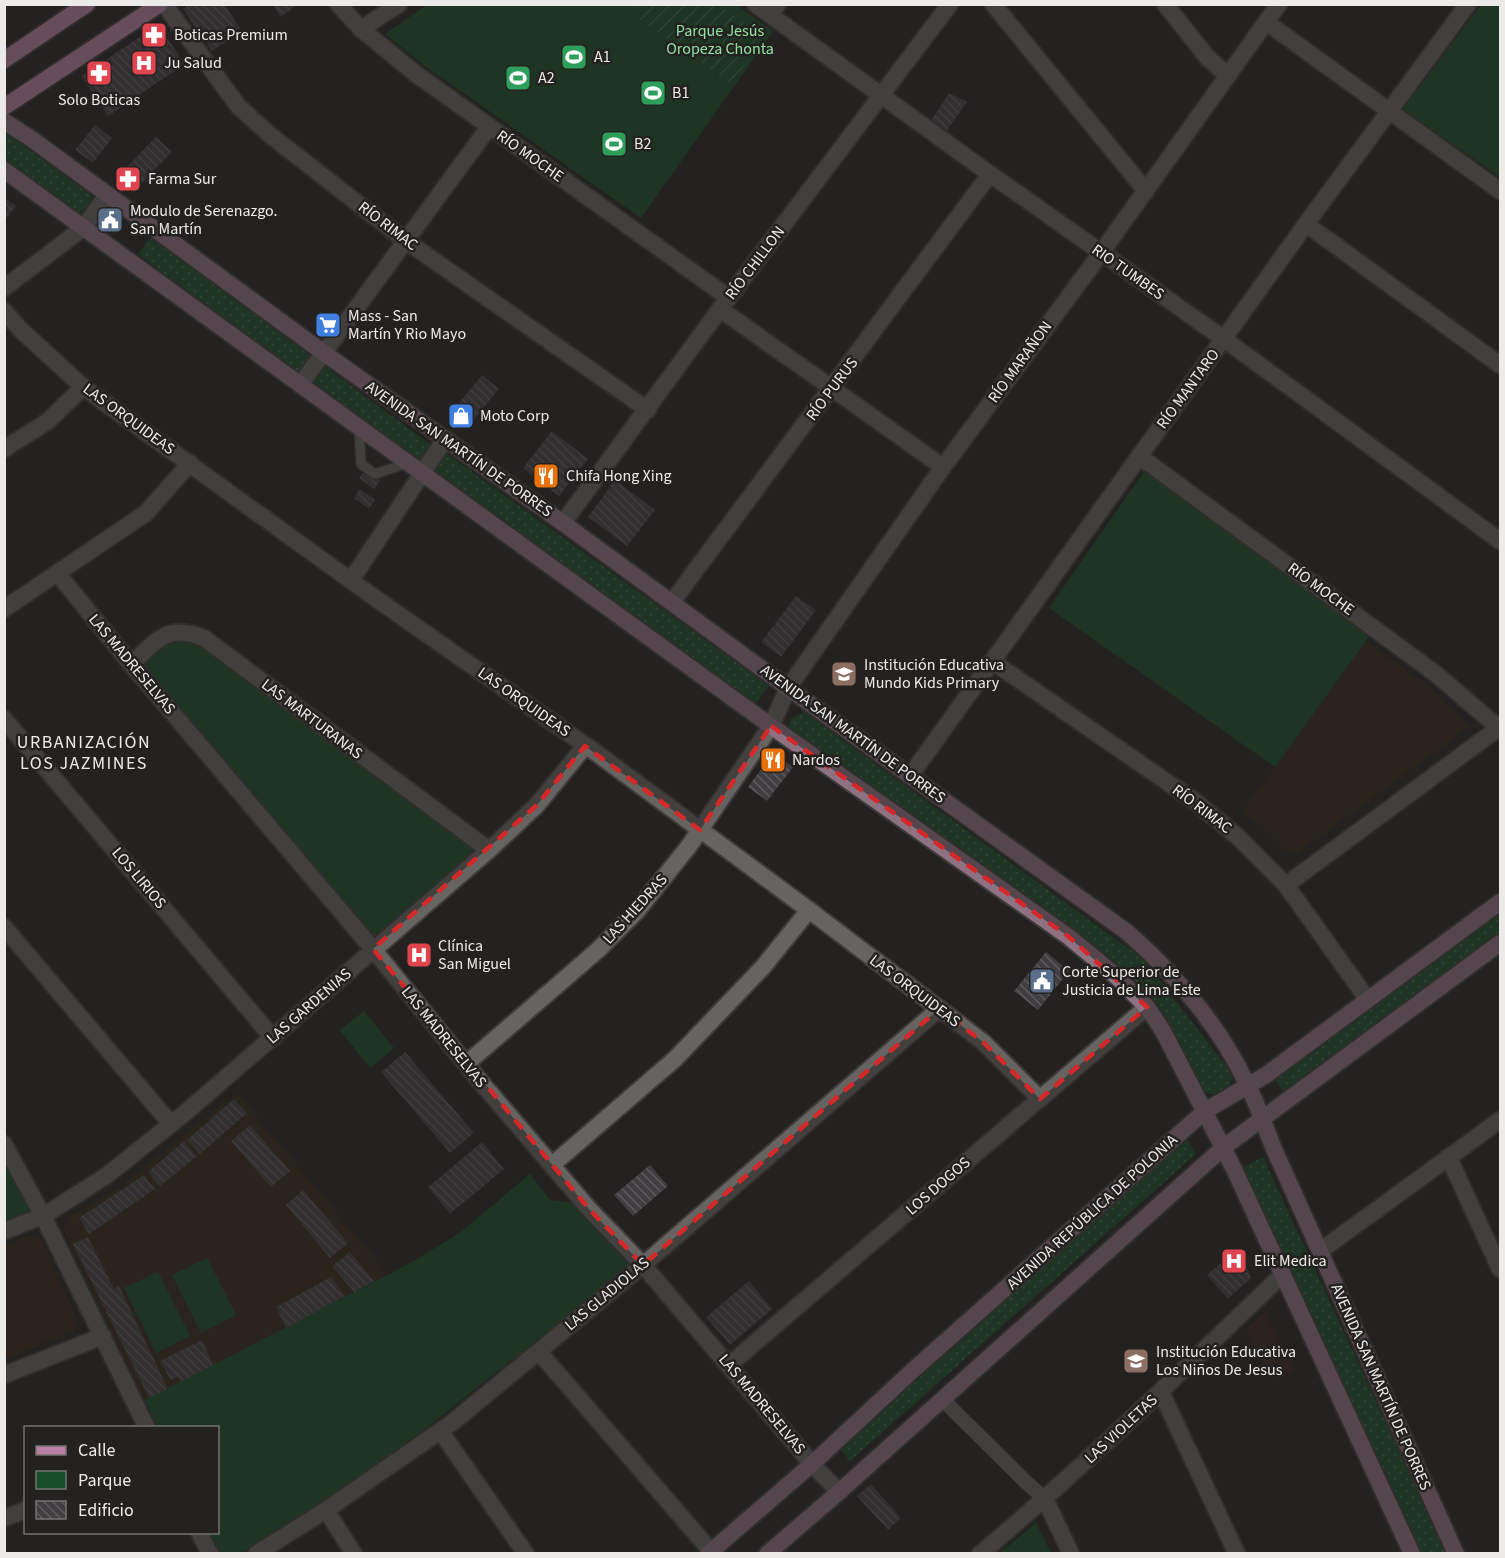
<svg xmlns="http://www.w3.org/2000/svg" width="1505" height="1558" font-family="'Source Sans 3',sans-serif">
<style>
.commercial{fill:#372420}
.education{fill:#332719}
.grass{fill:url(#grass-dots)}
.park{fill:#174d29}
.garden{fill:url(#garden-furrows)}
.building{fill:url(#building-back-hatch)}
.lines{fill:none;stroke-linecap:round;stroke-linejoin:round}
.service-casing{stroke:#3e3c3a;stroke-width:12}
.pedestrian-casing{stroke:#3e3c3a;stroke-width:16}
.minor-casing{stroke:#3e3c3a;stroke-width:20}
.tertiary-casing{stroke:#3e3c3a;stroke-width:20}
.secondary-casing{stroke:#3e3c3a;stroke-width:20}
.primary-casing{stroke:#3e3c3a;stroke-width:20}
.service{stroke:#666461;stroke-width:9}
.pedestrian{stroke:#666461;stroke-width:14}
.minor{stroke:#666461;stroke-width:16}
.tertiary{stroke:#666461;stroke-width:16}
.secondary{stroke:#8f7282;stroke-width:16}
.primary{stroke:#b97fa3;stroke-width:16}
.marked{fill:none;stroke:#d62828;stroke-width:4.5;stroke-dasharray:12 8;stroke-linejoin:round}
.labels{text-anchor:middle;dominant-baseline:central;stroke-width:5;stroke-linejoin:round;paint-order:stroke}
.park-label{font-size:16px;fill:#90e2a4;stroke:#242220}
.poi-label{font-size:16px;fill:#ecebea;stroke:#242220;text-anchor:start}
.street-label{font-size:16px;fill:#ecebea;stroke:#242220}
.neighbourhood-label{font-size:18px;letter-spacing:1.5px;fill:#ecebea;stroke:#242220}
</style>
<defs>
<pattern id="grass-dots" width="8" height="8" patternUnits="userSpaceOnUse" patternTransform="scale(1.5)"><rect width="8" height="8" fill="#174d29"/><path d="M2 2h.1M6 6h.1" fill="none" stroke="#396748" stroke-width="1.8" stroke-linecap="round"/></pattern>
<pattern id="garden-furrows" width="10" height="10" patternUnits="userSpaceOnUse" patternTransform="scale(1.5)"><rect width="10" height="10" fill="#174d29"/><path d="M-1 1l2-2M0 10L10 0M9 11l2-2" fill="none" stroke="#396748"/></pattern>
<pattern id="building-back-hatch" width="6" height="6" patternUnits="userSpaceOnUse" patternTransform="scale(1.5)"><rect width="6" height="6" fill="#403e40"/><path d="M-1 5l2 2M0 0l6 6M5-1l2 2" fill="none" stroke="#5c5a5c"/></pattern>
</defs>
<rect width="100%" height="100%" fill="#242220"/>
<path class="commercial" d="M1265 1312 1294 1371 1272 1381 1246 1329Z"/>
<g class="education">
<path d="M1366 641 1428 686 1469 727 1297 853 1290 854 1264 828 1243 811Z"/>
<path d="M237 1093 388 1274 145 1400 63 1229 69 1217 118 1189Z"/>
<path d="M29 1236 42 1240 77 1320 73 1330 5 1360V1247Z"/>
</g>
<g class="grass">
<path d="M4 131 92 196C89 205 86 211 76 213L5 159Z"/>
<path d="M151 238 430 444 429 451 422 459H416L138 254Z"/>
<path d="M446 453 769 686 755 704 435 474 436 462Z"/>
<path d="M804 712 1143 959 1228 1068 1232 1078 1229 1088C1217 1095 1211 1097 1199 1088L1156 1010 908 814 788 727 792 718Z"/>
<path d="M1500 913V934L1284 1092 1274 1078Z"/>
<path d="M1186 1138 1196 1154 850 1461 839 1447 927 1371Z"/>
<path d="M1263 1157 1446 1553H1420L1242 1168Z"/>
</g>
<g class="park">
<path d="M428 4 737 5 773 31 641 218 425 66 385 34Z"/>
<path d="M1481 5H1500V177L1403 109Z"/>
<path d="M1145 470 1370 635 1275 767 1049 608Z"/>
<path d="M177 639 193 641 477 853 377 940 142 666 149 651Z"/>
<path d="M364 1011 394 1048 370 1068 340 1030Z"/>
<path d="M4 1160 31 1213 4 1223Z"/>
<path d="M530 1174 550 1200 578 1203 632 1264 434 1422 311 1512 241 1553H217L207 1533 218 1532V1428L158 1427 145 1400 414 1261 461 1232Z"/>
<path d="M207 1258 236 1315 201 1333 172 1275Z"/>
<path d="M158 1272 190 1336 156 1353 124 1288Z"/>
<path d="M1036 1523 1051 1553H1000Z"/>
</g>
<path class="garden" d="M640 5H720L765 36 731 84 633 15Z"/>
<g class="building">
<path d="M190 4H224L242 31 212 51 183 9Z"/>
<path d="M272 4H298L281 17Z"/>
<path d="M158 25 185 64 108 116 81 76Z"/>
<path d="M949 93 967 102 946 132 929 124Z"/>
<path d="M95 125 112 138 93 163 75 150Z"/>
<path d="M156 137 172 152 133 192 118 176Z"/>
<path d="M4 197 16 206 4 221Z"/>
<path d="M482 375 499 389 466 429 449 415Z"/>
<path d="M552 431 588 459 559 496 523 468Z"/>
<path d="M365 470 380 481 374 489 359 478Z"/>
<path d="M615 480 655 510 627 546 588 517Z"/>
<path d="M360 489 375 500 369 509 354 498Z"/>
<path d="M796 596 816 610 781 657 761 642Z"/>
<path d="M773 753 793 767 767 801 748 787Z"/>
<path d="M1046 952 1069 971 1038 1010 1014 991Z"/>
<path d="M405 1052 474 1133 450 1153 381 1072Z"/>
<path d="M234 1099 247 1113 200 1154 187 1140Z"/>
<path d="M250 1125 290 1171 271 1187 231 1141Z"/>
<path d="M184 1141 197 1156 160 1186 148 1172Z"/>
<path d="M482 1142 504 1169 450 1214 428 1187Z"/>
<path d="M650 1165 668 1186 633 1216 614 1195Z"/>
<path d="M144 1175 155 1189 89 1234 79 1218Z"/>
<path d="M303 1190 348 1243 330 1258 286 1205Z"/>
<path d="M88 1237 114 1289 119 1286 168 1389 149 1398 73 1244Z"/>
<path d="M1240 1247 1251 1278 1228 1299 1207 1275Z"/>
<path d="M350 1252 374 1281 354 1292 332 1266Z"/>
<path d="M331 1277 345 1296 286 1328 276 1307Z"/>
<path d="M749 1281 772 1309 730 1345 706 1317Z"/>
<path d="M202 1340 213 1365 181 1382 178 1377 171 1380 160 1361Z"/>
<path d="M871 1484 901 1518 888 1530 857 1496Z"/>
</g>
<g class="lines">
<defs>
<path id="service" d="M359 427 361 464 375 474 408 463"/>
<path id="pedestrian" d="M942 1399 1027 1483 1045 1499"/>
<g id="minor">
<path d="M164 4 238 106 270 135 406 241 648 410"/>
<path d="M338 4 361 29 416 74 729 298"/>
<path d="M993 4 1146 191"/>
<path d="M1165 4 1207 57 1227 75"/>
<path d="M770 15 778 4"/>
<path d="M1266 22 1500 191"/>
<path d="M361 29 399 4"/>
<path d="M1306 224 1500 365"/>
<path d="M4 288 83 228 107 195"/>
<path d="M720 309 943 467"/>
<path d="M4 311 21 330 83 387 368 593 595 752 809 910 983 1042 1040 1099"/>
<path d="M300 385 489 127"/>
<path d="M4 449 48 421 83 387"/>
<path d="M1139 456 1436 674 1499 728"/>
<path d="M563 523 720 309 950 4"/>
<path d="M58 574 131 664 373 949 473 1073 589 1209 643 1265 812 1464 839 1492"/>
<path d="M351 580 445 439"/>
<path d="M672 602 990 174"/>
<path d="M4 609 146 513 190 463"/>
<path d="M993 662 1196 802 1239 838 1286 885 1368 1000"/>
<path d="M131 664C158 640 167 623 204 638L489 850"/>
<path d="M4 719 273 1038"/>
<path d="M910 776 1306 224 1468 4"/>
<path d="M1286 885 1500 727"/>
<path d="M4 927 171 1124"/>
<path d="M466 1064 598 950 637 911 689 846 771 726"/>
<path d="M4 1144 43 1216 147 1428"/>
<path d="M1449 1158 1500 1269"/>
<path d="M552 1165 675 1059 763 967 809 910"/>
<path d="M4 1231 43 1216 106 1176 185 1113 489 850 537 805 585 746"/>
<path d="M1320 1251 1500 1120"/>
<path d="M539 1352 711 1551"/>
<path d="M729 1365 1147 1007"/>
<path d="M4 1375 103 1336"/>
<path d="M1161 1392 1237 1554"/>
<path d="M441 1432 526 1554"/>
<path d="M1045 1499 1071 1554"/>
<path d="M326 1510 354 1554"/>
<path d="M4 1518 26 1510"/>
<path d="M199 1532 210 1554"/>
<path d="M256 1554 326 1510 453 1422 643 1265 939 1009"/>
<path d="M980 1554C1086 1465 1184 1369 1283 1274"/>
</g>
<g id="tertiary">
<path d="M755 4 990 174 1224 339 1500 541"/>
<path d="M771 726 788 688 943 467 1101 253 1279 4"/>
</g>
<g id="secondary">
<path d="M4 121 33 140 324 353 563 523 788 688 1127 932C1176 975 1219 1025 1247 1084 1258 1105 1265 1127 1274 1149L1456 1554"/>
<path d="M4 170 771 726 1069 937 1116 976 1147 1007 1163 1031 1234 1169 1412 1554"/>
<path d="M708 1554 812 1464 911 1372 1205 1111 1266 1075 1500 902"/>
<path d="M767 1554 839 1492 1224 1147 1500 943"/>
</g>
<g id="primary">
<path d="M4 60 87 4"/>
<path d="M4 107 160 4"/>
</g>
</defs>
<use href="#service" class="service-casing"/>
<use href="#pedestrian" class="pedestrian-casing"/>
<use href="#minor" class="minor-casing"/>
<use href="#tertiary" class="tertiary-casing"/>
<use href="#secondary" class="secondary-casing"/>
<use href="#primary" class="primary-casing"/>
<use href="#service" class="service"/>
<use href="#pedestrian" class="pedestrian"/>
<use href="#minor" class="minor"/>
<use href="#tertiary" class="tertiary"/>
<use href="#secondary" class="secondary"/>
<use href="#primary" class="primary"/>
</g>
<path d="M0 0H1505V1558H0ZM771 726 1069 937 1147 1007 1040 1099 983 1042 939 1009 643 1265 589 1209 373 949 537 805 585 746 700 830Z" fill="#242220" fill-opacity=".55" fill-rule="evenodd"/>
<path class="marked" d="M771 726 1069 937 1147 1007 1040 1099 983 1042 939 1009 643 1265 589 1209 373 949 537 805 585 746 700 830Z"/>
<defs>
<symbol id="pharmacy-square" viewBox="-11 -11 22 22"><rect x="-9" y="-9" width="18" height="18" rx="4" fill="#e0444e" stroke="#242220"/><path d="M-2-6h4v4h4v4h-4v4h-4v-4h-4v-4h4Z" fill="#fff"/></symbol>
<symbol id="stadium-square" viewBox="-11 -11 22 22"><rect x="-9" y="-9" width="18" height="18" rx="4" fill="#2e9e5b" stroke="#242220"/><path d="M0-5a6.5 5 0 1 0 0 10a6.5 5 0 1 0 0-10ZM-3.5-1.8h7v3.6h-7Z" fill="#fff"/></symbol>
<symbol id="hospital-square" viewBox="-11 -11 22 22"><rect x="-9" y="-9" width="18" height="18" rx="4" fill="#e0444e" stroke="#242220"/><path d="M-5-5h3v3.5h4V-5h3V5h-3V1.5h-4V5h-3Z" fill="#fff"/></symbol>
<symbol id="civic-square" viewBox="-11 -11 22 22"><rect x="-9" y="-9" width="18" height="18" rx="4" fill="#5c6f8a" stroke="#242220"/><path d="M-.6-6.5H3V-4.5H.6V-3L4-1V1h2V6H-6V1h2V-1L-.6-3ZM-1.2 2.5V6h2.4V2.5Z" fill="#fff"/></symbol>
<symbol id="supermarket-square" viewBox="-11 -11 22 22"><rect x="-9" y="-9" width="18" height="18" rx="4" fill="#3f7fe0" stroke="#242220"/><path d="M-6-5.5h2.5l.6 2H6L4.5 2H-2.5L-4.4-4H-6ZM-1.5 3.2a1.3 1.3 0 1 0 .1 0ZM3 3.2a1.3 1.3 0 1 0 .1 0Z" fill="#fff"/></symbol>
<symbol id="shop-square" viewBox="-11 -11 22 22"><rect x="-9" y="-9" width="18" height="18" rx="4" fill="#3f7fe0" stroke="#242220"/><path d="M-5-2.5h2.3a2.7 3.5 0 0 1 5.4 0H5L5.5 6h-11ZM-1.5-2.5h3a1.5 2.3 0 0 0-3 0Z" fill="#fff"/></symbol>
<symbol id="restaurant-square" viewBox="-11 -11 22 22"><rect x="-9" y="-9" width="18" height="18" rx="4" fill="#e8710a" stroke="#242220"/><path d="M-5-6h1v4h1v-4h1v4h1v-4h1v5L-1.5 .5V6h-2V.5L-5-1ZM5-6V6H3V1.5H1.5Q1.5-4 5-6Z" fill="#fff"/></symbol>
<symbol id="school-square" viewBox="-11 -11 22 22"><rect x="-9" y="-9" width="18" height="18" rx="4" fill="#8d6e63" stroke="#242220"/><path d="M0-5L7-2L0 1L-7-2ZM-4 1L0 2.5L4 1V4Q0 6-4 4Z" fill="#fff"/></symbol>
</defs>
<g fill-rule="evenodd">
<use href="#pharmacy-square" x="139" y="20" width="30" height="30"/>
<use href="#stadium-square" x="559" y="42" width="30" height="30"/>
<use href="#hospital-square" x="129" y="48" width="30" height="30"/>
<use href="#pharmacy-square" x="84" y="58" width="30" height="30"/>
<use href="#stadium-square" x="503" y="63" width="30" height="30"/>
<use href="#stadium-square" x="638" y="78" width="30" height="30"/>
<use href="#stadium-square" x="599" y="129" width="30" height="30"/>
<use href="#pharmacy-square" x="113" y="164" width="30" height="30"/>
<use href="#civic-square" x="95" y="205" width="30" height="30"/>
<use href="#supermarket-square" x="313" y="310" width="30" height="30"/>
<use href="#shop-square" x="446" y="401" width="30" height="30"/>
<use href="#restaurant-square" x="531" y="461" width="30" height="30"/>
<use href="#school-square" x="829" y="659" width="30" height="30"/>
<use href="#restaurant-square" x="758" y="745" width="30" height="30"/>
<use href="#hospital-square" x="404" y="940" width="30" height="30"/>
<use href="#civic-square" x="1027" y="966" width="30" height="30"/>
<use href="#hospital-square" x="1219" y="1246" width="30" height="30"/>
<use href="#school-square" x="1121" y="1346" width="30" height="30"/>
</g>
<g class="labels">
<g class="park-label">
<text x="720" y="31">Parque Jesús<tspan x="720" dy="18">Oropeza Chonta</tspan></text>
</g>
<g class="poi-label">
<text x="174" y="35">Boticas Premium</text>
<text x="594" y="57">A1</text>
<text x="164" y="63">Ju Salud</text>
<text x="538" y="78">A2</text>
<text x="672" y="93">B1</text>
<text x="99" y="100" text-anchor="middle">Solo Boticas</text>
<text x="634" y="144">B2</text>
<text x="148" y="179">Farma Sur</text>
<text x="130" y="211">Modulo de Serenazgo.<tspan x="130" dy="18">San Martín</tspan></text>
<text x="348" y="316">Mass - San<tspan x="348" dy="18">Martín Y Rio Mayo</tspan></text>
<text x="480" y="416">Moto Corp</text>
<text x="566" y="476">Chifa Hong Xing</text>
<text x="864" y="665">Institución Educativa<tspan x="864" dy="18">Mundo Kids Primary</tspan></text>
<text x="792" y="760">Nardos</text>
<text x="438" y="946">Clínica<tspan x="438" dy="18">San Miguel</tspan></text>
<text x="1062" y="972">Corte Superior de<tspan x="1062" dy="18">Justicia de Lima Este</tspan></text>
<text x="1254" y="1261">Elit Medica</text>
<text x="1156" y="1352">Institución Educativa<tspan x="1156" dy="18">Los Niños De Jesus</tspan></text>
</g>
<g class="street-label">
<text transform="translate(530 156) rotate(35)">RÍO MOCHE</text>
<text transform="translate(388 226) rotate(37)">RÍO RIMAC</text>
<text transform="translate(755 263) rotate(-53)">RÍO CHILLON</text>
<text transform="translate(1128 272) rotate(35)">RIO TUMBES</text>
<text transform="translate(1020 362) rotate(-54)">RÍO MARAÑON</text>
<text transform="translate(832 389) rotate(-53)">RÍO PURUS</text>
<text transform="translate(1188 389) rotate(-54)">RÍO MANTARO</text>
<text transform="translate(129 419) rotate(36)">LAS ORQUIDEAS</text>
<text transform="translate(459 449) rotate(35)">AVENIDA SAN MARTÍN DE PORRES</text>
<text transform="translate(1321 589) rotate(36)">RÍO MOCHE</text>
<text transform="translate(132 664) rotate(50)">LAS MADRESELVAS</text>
<text transform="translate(524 702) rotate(35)">LAS ORQUIDEAS</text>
<text transform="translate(312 719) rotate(37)">LAS MARTURANAS</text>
<text transform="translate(853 734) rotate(36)">AVENIDA SAN MARTÍN DE PORRES</text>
<text transform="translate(1202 809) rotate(37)">RÍO RIMAC</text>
<text transform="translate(139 878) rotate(50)">LOS LIRIOS</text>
<text transform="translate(635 909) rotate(-48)">LAS HIEDRAS</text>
<text transform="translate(915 991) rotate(37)">LAS ORQUIDEAS</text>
<text transform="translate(309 1006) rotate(-41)">LAS GARDENIAS</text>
<text transform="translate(444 1037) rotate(51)">LAS MADRESELVAS</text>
<text transform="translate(938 1186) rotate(-41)">LOS DOGOS</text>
<text transform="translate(1092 1212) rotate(-42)">AVENIDA REPÚBLICA DE POLONIA</text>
<text transform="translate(607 1294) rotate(-40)">LAS GLADIOLAS</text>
<text transform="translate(1381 1387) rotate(66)">AVENIDA SAN MARTÍN DE PORRES</text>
<text transform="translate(762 1404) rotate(50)">LAS MADRESELVAS</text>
<text transform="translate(1121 1429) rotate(-43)">LAS VIOLETAS</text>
</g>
<g class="neighbourhood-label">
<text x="84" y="742">URBANIZACIÓN<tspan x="84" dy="21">LOS JAZMINES</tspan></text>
</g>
</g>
<rect width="1505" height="1558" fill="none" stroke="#ecebea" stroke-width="12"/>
<rect x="24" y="1426" width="195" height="108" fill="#242220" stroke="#747271" stroke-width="1.5"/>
<rect x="36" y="1446" width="30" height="9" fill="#b97fa3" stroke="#747271" stroke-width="1.5"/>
<text x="78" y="1456" font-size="18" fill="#ecebea">Calle</text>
<rect x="36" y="1471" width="30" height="18" fill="#174d29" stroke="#747271" stroke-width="1.5"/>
<text x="78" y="1486" font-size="18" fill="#ecebea">Parque</text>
<rect x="36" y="1501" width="30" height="18" fill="url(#building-back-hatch)" stroke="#747271" stroke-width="1.5"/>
<text x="78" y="1516" font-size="18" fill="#ecebea">Edificio</text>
</svg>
